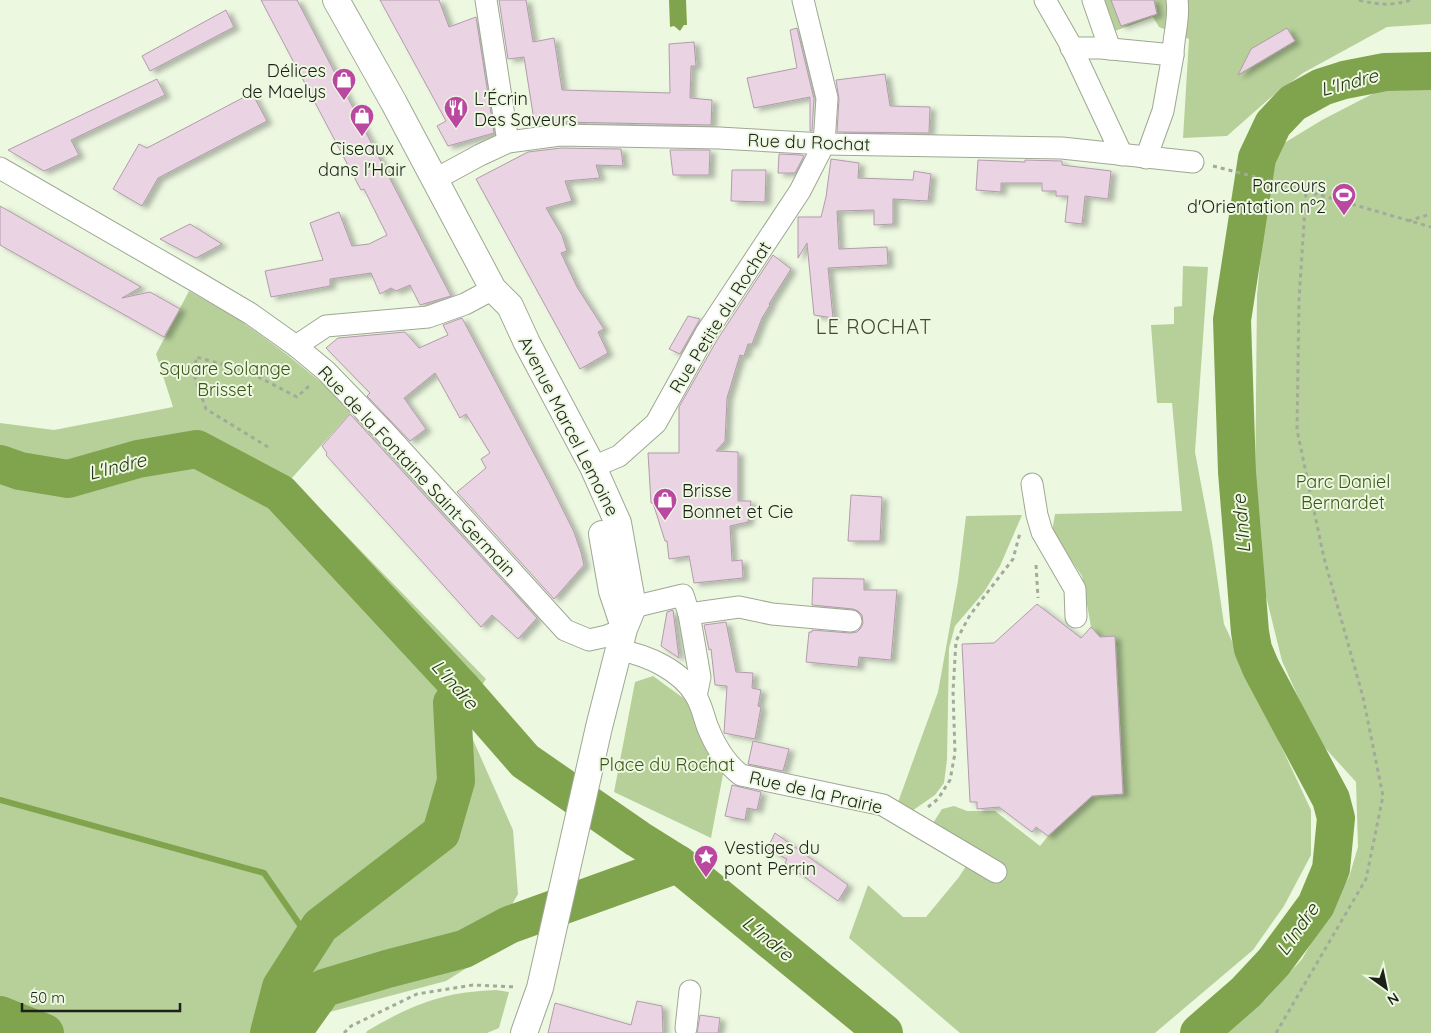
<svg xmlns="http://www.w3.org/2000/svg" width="1431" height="1033" font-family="Quicksand,sans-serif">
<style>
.green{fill:#b7d09a}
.water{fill:#80a44d}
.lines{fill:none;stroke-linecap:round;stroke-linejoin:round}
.stream{stroke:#80a44d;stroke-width:6}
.river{stroke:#80a44d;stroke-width:38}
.building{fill:#ead3e2;stroke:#b19caa;filter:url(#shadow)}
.minor-casing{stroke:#9ea893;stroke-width:23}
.major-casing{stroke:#9ea893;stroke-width:28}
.path{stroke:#a2aa99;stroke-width:3;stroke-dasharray:4 4;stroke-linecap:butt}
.minor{stroke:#fff;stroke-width:21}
.major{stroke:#fff;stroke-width:26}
.labels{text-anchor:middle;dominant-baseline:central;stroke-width:4;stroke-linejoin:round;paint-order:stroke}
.poi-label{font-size:18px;fill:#1c2018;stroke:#edf8e1;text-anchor:start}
.street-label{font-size:18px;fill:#1c2018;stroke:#edf8e1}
.park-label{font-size:18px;fill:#3d5517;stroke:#edf8e1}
.water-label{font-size:19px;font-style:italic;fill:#273511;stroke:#edf8e1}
.quarter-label{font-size:20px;letter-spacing:1px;fill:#414a37;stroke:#edf8e1}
</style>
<defs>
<filter id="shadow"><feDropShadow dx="5.5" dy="3" stdDeviation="2.5" flood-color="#0004"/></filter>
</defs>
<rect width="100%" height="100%" fill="#edf8e1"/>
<g class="green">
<path d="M1104 0H1431V24L1387 27 1303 73 1269 99 1227 136 1183 138 1189 39 1159 27 1153 17 1115 31Z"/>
<path d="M1431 86V1033H1214L1266 999 1302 959 1349 877 1358 847 1356 782 1317 739 1282 661 1263 584 1255 496 1257 295 1265 213 1273 169 1281 145 1322 120 1380 90Z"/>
<path d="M1183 266 1208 267 1195 452 1212 542 1224 624 1311 810V855L1284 906 1253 950 1155 1033H960L849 938 868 885 903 917H926L959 877 975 852 933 823 942 809 954 806 967 811H995L1040 846 1048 836 1092 796 1123 794 1115 637 1098 638 1097 634 1091 627 1082 576 1052 532 1055 514 1182 511 1172 403H1157L1151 325 1174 324V307L1182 306Z"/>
<path d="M189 291 238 319 285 353 354 409 291 479 486 679 462 715 513 830 518 894 481 959 446 981 251 1033H57L0 1009V423L54 430 173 407 156 354Z"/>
<path d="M1022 515 1000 566 984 592 955 626 949 648 947 760 944 783 935 795 909 813 897 805 938 692 958 581 966 516Z"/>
<path d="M653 676 686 700 724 769 711 838 614 792 635 682Z"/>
<path d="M496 990 509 992 499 1028 487 1033H366L367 1031C413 1004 443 992 496 990Z"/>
</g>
<path class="water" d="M669 0H686L687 25H684L680 31 674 26 670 27Z"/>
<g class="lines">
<path class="stream" d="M0 800 264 873 311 941"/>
<g class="river">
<path d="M0 464 20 471 68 479 138 459 197 449 280 493 463 690 525 761 638 839 678 864 884 1033"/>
<path d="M0 1015 45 1033"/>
<path d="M269 1033 281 987 320 926 441 833 456 781 452 703 463 690"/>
<path d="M292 1033 324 988 387 969 464 949 509 925 678 864"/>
<path d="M1199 1033 1246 992 1274 962 1316 905 1331 869 1336 818 1331 799 1261 668 1253 649 1250 632 1237 472 1232 320 1257 158 1273 124 1293 103 1322 87 1344 80 1385 72 1431 71"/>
</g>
</g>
<g class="building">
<path d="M261 0H297L451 296 420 305 410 285 396 291 391 288 380 294 371 273 330 279V286L271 297 265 271 323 260 310 223 339 212 352 246 369 244 387 235 364 189 361 190Z"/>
<path d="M380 0H439L449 27 476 17 494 133 448 146 437 126 446 121Z"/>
<path d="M499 0H526L533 42 554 38 562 90 670 93 669 44 694 42 696 66H691L690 98 712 100 711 125 560 122 541 125V120H534L524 57 508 59Z"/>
<path d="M1111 0H1154L1157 14 1121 26Z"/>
<path d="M226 10 234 27 150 71 142 56Z"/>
<path d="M797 28 814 99 812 131H810V97L754 108 747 78 797 68 790 30Z"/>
<path d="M1287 28 1295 41 1238 75 1251 49Z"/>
<path d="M885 74 890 106 930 107 929 133 837 132 839 99 836 80Z"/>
<path d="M157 79 165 95 71 140 79 155 44 171 8 150Z"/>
<path d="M252 93 267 121 158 178 142 206 113 189 139 144 147 148Z"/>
<path d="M561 148 621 149 623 166 596 165 600 178 565 181 572 201 546 208 562 235 567 251 561 253 577 287 604 329 598 332 608 353 580 369 476 179 528 152Z"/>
<path d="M670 150H710L709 175H673Z"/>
<path d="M779 154 801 155 804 156 795 173H778Z"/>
<path d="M831 159 859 163 858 178 913 180 914 171 931 174 928 201 893 199V224L874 225V210L837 211 839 249 887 247 888 265 828 268 833 318 814 315 807 243 798 258V217H821L826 197Z"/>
<path d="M978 160 1025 162V160L1062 161V165L1111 171 1108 199 1085 196 1082 224 1065 222 1068 196H1056V191H1042V183H1001V192L976 190Z"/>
<path d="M732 170H766L765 202 731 201Z"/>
<path d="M0 206 141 287 122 298 150 292 180 309 164 337 0 245Z"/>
<path d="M190 224 222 244 196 258 160 239Z"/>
<path d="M773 255 791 269 769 304 770 305 762 318 752 344H748L744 356 740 355 727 398 725 441 716 451 738 452V501H751L748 522 730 526 732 561 742 560 743 578 694 583 689 556 669 559 667 541H665L653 503H651L648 453H679V407L717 340Z"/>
<path d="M688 316 700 319 680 354 669 349Z"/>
<path d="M462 318 549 482 574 532 581 552 584 565 554 599 457 492 486 468 481 459 490 453 466 414 460 418 435 373 404 398 426 429 410 441 367 396 370 393 326 348 338 338 405 332 419 348 448 335 443 325Z"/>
<path d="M350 414 537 618 518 639 492 615 481 627 326 455 327 453 322 446Z"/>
<path d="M851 495 882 497 880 541H848Z"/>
<path d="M813 578 864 579V590H897L891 660 859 657 858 667 806 662 809 632H812V630L850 633 857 632 861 628 863 623 862 615 858 611 853 609 812 605Z"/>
<path d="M1037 604 1081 638 1091 627 1100 637 1115 636 1123 794 1092 796 1048 836 1036 827 1032 832 999 807 977 809V802H970L962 644 994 643Z"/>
<path d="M673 610 679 658 661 646 667 612Z"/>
<path d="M726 622 736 672 753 673 752 688 761 690 758 706 761 707 755 739 724 733 727 686 715 685 711 649 709 650 704 625Z"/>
<path d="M753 741 789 749 783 771 748 764Z"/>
<path d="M732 785 761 792 757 810 747 808 745 820 725 816Z"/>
<path d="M775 833 848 885 838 901 785 863 787 859 767 849Z"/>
<path d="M637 1001 662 1006 663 1033H548L555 1003 631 1025Z"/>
<path d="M700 1015 720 1018 718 1033H697Z"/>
</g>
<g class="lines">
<defs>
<g id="minor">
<path d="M486 0 508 142"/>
<path d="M1045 0 1069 42 1122 155"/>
<path d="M1093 0 1110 49"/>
<path d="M1071 48H1101L1173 55 1163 111 1146 158"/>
<path d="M1173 55C1173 37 1180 18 1177 0"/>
<path d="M0 168 197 282 251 314 296 346 326 371 384 431 565 630 589 640 607 636 624 629"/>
<path d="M434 180 480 155 508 142 560 135 719 138 824 144 1062 148 1193 162"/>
<path d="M296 346 326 326 428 317 465 304 493 289"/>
<path d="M593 467 619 456 656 423 706 333 800 191 824 144 827 98 803 0"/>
<path d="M1032 484 1037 515 1042 532 1075 589 1076 617"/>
<path d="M633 607 683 595 689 614 700 677 696 696"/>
<path d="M689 614 739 607 772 614 851 621"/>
<path d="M619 650C647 655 681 670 696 696 702 706 704 718 708 728 715 745 726 764 741 775L883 805 996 872"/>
<path d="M686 1028 690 991"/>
</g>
<g id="major">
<path d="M336 0 394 103 493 289 510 306 527 343 593 467 618 523 633 607 624 629 599 727 540 988 524 1033"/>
<path d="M602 534 612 591 624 627"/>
</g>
</defs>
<use href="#minor" class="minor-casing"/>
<use href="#major" class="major-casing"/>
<g class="path">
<path d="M1359 0C1379 5 1391 6 1411 0"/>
<path d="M1213 166 1275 182 1431 227"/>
<path d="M1408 221 1431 214"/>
<path d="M268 447 206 409 195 378 196 357 247 371 297 397 310 385"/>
<path d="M1036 565 1038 598"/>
<path d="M928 807 938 799 950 780 955 753 953 691 956 641 970 615 1013 559 1020 533"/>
<path d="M344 1033 351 1026 417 994 473 985 517 987"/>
<path d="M1276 1033 1366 879 1383 796 1363 697 1324 558 1297 430 1299 300 1306 192"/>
</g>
<use href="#minor" class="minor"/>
<use href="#major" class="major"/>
</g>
<defs>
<symbol id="shop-pin" viewBox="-11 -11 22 30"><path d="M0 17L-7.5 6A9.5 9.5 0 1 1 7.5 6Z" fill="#ba47a0" stroke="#edf8e1"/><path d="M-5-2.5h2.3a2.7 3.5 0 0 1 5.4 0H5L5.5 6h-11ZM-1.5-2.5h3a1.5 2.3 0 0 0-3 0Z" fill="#fff"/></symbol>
<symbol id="restaurant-pin" viewBox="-11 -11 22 30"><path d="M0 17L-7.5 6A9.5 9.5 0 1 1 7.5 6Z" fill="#ba47a0" stroke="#edf8e1"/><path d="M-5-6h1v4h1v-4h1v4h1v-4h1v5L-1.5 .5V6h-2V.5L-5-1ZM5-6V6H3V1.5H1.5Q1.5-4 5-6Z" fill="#fff"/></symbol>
<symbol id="stadium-pin" viewBox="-11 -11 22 30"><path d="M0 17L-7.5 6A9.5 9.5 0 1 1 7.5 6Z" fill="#ba47a0" stroke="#edf8e1"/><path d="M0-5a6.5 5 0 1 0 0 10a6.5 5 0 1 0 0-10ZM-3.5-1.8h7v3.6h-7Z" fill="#fff"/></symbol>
<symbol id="sight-pin" viewBox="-11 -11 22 30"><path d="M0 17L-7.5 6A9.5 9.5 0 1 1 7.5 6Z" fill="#ba47a0" stroke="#edf8e1"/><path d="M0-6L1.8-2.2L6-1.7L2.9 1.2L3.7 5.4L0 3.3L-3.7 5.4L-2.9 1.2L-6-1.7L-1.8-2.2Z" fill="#fff"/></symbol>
</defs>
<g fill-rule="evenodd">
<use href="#shop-pin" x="330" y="66" width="28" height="38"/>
<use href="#restaurant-pin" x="442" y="94" width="28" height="38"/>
<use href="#shop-pin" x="348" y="102" width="28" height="38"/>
<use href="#stadium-pin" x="1330" y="181" width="28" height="38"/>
<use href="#shop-pin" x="651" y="486" width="28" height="38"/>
<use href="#sight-pin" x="692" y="843" width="28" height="38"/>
</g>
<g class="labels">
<g class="poi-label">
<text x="326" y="70" text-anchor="end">Délices<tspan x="326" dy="21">de Maelys</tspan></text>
<text x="474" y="98">L'Écrin<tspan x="474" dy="21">Des Saveurs</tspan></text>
<text x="362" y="148" text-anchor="middle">Ciseaux<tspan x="362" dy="21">dans l'Hair</tspan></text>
<text x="1326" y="185" text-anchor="end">Parcours<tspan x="1326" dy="21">d'Orientation n°2</tspan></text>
<text x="682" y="490">Brisse<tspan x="682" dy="21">Bonnet et Cie</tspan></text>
<text x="724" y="847">Vestiges du<tspan x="724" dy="21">pont Perrin</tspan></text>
</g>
<g class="street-label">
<text transform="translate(809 142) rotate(2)">Rue du Rochat</text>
<text transform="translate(720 317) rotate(-58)">Rue Petite du Rochat</text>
<text transform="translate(569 426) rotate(63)">Avenue Marcel Lemoine</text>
<text transform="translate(417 471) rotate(47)">Rue de la Fontaine Saint-Germain</text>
<text transform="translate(816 792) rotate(13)">Rue de la Prairie</text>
</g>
<g class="park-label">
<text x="225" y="368">Square Solange<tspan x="225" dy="21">Brisset</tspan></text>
<text x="1343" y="481">Parc Daniel<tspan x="1343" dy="21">Bernardet</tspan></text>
<text x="667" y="764">Place du Rochat</text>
</g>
<g class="water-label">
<text transform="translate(1349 82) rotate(-15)">L'Indre</text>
<text transform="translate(117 466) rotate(-14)">L'Indre</text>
<text transform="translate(1241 524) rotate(-95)">L'Indre</text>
<text transform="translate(455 684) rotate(48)">L'Indre</text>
<text transform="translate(1297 929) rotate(-55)">L'Indre</text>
<text transform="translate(768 938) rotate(39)">L'Indre</text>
</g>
<g class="quarter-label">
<text x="874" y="326">LE ROCHAT</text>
</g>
</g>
<g transform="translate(1386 988) rotate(147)" stroke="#edf8e1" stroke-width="4" paint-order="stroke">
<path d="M0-4L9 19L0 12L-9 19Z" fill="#1c2018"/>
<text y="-8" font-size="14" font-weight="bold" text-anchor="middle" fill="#1c2018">N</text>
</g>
<path d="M22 1003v8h158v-8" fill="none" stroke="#1c2018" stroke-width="2.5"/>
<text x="30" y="1003" font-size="15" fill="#1c2018" stroke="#edf8e1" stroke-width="4" paint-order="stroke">50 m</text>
</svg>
